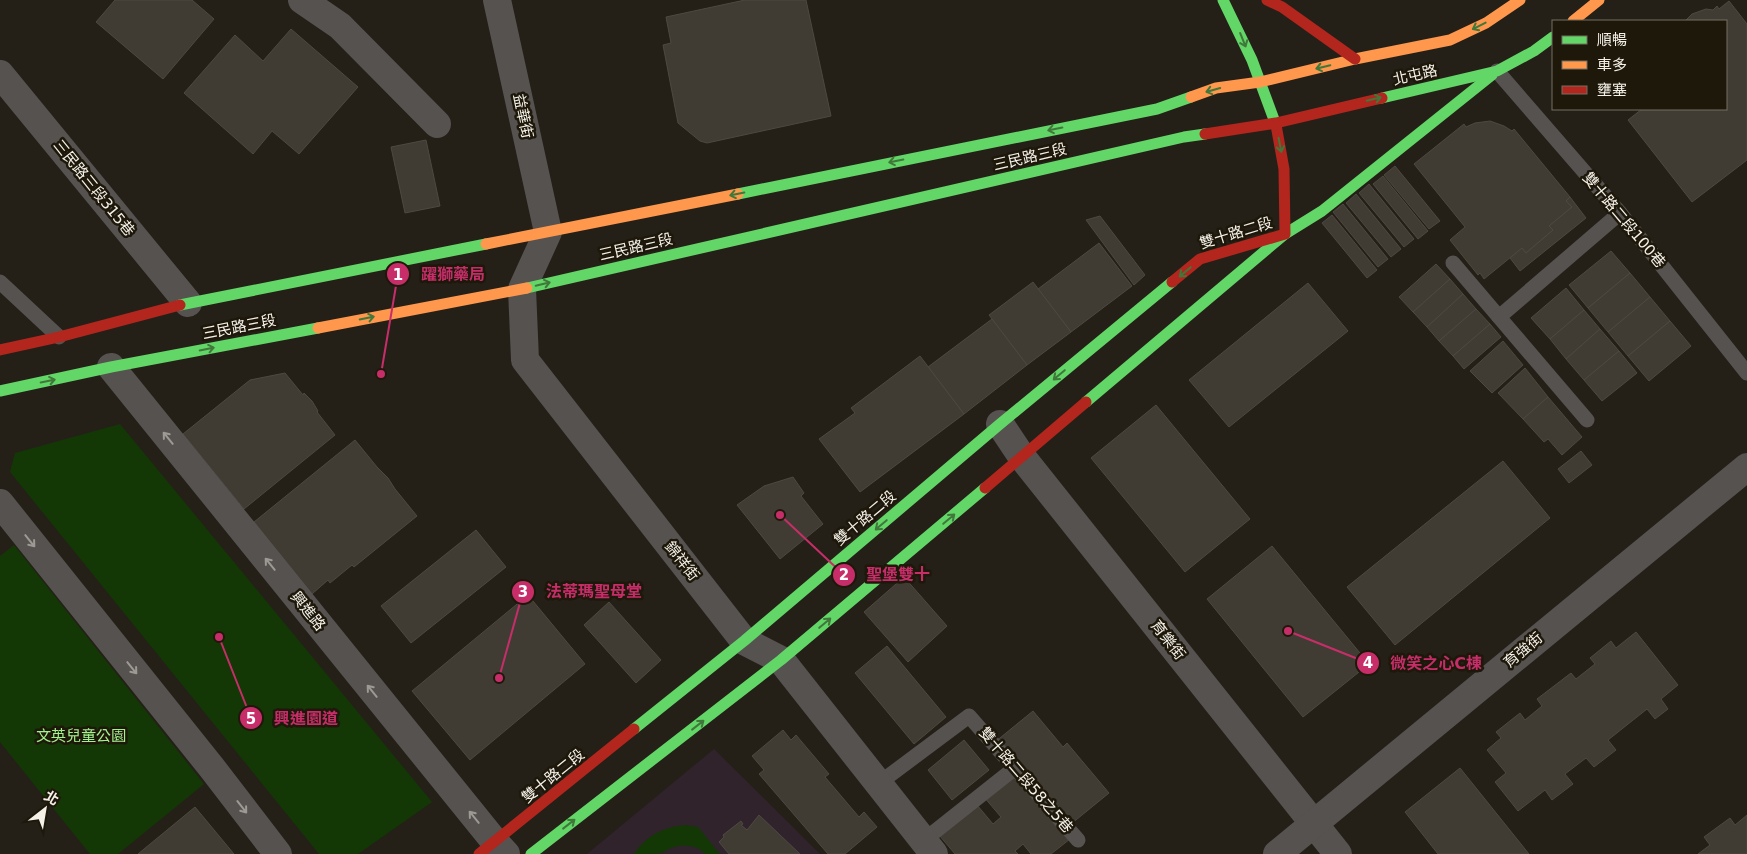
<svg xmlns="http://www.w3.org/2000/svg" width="1747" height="854" font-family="'DejaVu Sans','Noto Sans TC',sans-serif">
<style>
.education{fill:#31232c}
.green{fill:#143706}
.building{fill:#413c33;stroke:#4d4942}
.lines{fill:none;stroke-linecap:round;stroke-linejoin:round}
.lane{stroke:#555250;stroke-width:15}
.street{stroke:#555250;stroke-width:28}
.fast{stroke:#63d668;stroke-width:11}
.slow{stroke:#ff974d;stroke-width:11}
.jam{stroke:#b3261e;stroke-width:11}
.oneway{stroke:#40773a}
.oneway2{stroke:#9d9a94}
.labels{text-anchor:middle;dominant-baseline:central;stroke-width:5;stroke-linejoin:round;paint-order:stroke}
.street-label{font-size:15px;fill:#f5f1e8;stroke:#1e180b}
.park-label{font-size:15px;fill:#a3f28e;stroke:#1e180b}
.leader{fill:none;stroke:#c72e69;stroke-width:2}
.callout-dot{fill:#c72e69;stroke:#1e180b;stroke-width:2}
.mark-label{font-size:15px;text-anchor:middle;font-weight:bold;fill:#fff}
.callout-label{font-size:16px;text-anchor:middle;font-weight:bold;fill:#c72e69;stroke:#1e180b;stroke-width:5;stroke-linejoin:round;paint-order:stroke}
</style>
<rect width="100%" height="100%" fill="#242018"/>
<path class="education" d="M714 749 820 854H587Z"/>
<g class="green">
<path d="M120 424 432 802 358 854H319L10 472 15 453Z"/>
<path d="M14 545 204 784 118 854H90L0 742V556Z"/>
<path d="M686 825 698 827 720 854H705C697 844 679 844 669 849 666 850 664 852 662 853 655 854 642 854 634 854 647 835 663 827 686 825Z"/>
</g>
<g class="building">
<path d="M115 0H192L214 19 163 79 96 22Z"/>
<path d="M745 0H806L831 116 707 143 700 141 678 123 663 45 671 43 666 17Z"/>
<path d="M1729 1 1747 24V160L1692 202 1628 120 1642 109H1726V21H1685L1692 14 1706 9 1713 10 1717 6 1719 9Z"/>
<path d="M291 29 358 87 299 154 272 131 253 154 184 93 235 35 263 61Z"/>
<path d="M1490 121 1504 126 1512 131 1514 129 1570 197 1566 201 1572 207 1549 226 1553 230 1526 253 1522 248 1484 279 1480 273 1478 275 1450 240 1465 227 1414 164 1464 124 1466 127 1475 123Z"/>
<path d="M426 140 440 206 405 213 391 147Z"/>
<path d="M1395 166 1440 221 1429 229 1384 175Z"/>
<path d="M1383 176 1428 231 1418 239 1373 184Z"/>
<path d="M1369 184 1414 239 1404 247 1359 193Z"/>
<path d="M1356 194 1401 249 1391 257 1346 203Z"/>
<path d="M1570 197 1586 218 1520 271 1510 258 1522 248 1526 253 1553 230 1549 226 1572 207 1566 201Z"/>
<path d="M1343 204 1388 259 1378 267 1333 212Z"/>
<path d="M1332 215 1377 270 1367 278 1322 223Z"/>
<path d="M1100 216 1145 275 1134 285 1086 220Z"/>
<path d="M1099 243 1132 286 1071 332 1038 289Z"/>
<path d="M1611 251 1630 273 1588 308 1569 285Z"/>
<path d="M1436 264 1450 279 1413 312 1399 297Z"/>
<path d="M1630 273 1650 297 1608 332 1588 308Z"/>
<path d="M1450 279 1463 294 1427 327 1413 312Z"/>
<path d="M1033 282 1071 332 1027 365 989 315Z"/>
<path d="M1308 283 1348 331 1229 427 1189 380Z"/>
<path d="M1566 288 1584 310 1550 339 1531 318Z"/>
<path d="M1463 294 1476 309 1439 341 1427 327Z"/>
<path d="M1650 297 1670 321 1628 356 1608 332Z"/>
<path d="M1476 309 1490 324 1453 356 1439 341Z"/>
<path d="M1584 310 1600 329 1566 359 1550 339Z"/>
<path d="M992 319 1027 365 964 414 928 367Z"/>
<path d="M1670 321 1691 346 1649 381 1628 356Z"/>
<path d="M1490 324 1501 337 1464 369 1453 356Z"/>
<path d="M1600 329 1619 351 1584 380 1566 359Z"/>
<path d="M1503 341 1523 365 1492 393 1470 371Z"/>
<path d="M1619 351 1637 373 1602 401 1584 380Z"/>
<path d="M920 356 964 414 860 492 819 439 855 413 851 408Z"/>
<path d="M1525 368 1548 397 1523 419 1498 393Z"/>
<path d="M285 373 303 395 304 393 312 401 318 411 317 412 335 435 244 509 183 434 250 380Z"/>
<path d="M1548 397 1582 437 1562 455 1548 439 1544 442 1523 419Z"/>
<path d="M1156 405 1250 519 1185 572 1091 458Z"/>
<path d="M355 440 377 467 388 478 395 489 417 516 354 567 352 565 330 583 328 580 312 594 254 522Z"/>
<path d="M1581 451 1592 465 1569 483 1558 469Z"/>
<path d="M1503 461 1550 518 1395 645 1347 587Z"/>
<path d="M793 477 804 493 801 496 823 524 780 559 737 505 764 486Z"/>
<path d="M476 530 506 567 411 643 381 606Z"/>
<path d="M1272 546 1369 664 1303 717 1207 599Z"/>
<path d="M904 577 947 626 908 662 864 612Z"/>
<path d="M528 595 585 664 470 760 412 691Z"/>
<path d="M609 602 661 660 636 683 584 625Z"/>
<path d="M1636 632 1678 685 1661 699 1668 709 1655 719 1647 709 1608 740 1616 750 1594 767 1586 758 1565 774 1573 784 1552 800 1545 790 1518 811 1495 782 1506 773 1487 750 1501 738 1496 732 1520 713 1525 720 1542 706 1537 699 1571 673 1576 679 1595 664 1590 658 1611 641 1616 648Z"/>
<path d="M887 646 946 717 914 744 855 673Z"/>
<path d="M1033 711 1063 747 1067 743 1109 793 1071 824 995 742Z"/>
<path d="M783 730 791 740 796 735 829 774 825 777 859 817 864 812 877 827 845 854H828L759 774 764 770 752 756Z"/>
<path d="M964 740 989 770 952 800 928 770Z"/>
<path d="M1460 768 1529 854H1438L1405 812Z"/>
<path d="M1016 772 1070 839 1051 854H1031L1023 844 1015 851 1018 854H955L939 835 977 805 993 824 1001 817 984 797Z"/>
<path d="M195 807 234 854H138Z"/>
<path d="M759 815 800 854H729L719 842 724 837 723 835 741 821 743 824 741 825 747 830Z"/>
<path d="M1747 815V854H1698L1710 845 1704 837 1730 818 1735 825Z"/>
</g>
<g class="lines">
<g class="lane">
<path d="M1497 71 1620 213 1747 373"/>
<path d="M1453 263 1499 317"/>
<path d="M0 282 59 337"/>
<path d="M1587 420 1499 317 1620 213"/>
<path d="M878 784 969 716 1078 840"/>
<path d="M923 841 1015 768"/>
</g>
<g class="street">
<path d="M302 0 340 26 437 124"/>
<path d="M497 0 548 232 522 289 525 360 744 641 781 660 934 854"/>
<path d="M0 74 188 303"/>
<path d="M111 367 495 842 506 854"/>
<path d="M1000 424 1022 457 1338 854"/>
<path d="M0 503 212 768 278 854"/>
<path d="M1277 854 1747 467"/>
</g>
<g class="fast">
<path d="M1223 0 1252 60 1276 125"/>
<path d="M1382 98 1497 71 1534 51 1553 37"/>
<path d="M738 194 1157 109 1191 97"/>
<path d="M527 288 1184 137 1205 134"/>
<path d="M180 305 486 244"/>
<path d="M0 391 111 367 318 328"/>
<path d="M1086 402 1285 234 1322 211 1492 75"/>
<path d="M634 729 744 641 1000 424 1172 282"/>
<path d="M531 854 781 660 985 488"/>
</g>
<g class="slow">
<path d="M1573 21 1599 0"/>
<path d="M1191 97 1216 88 1260 82 1355 59 1450 40 1486 23 1520 0"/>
<path d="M486 244 738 194"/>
<path d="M318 328 527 288"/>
</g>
<g class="jam">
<path d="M1267 0 1282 7 1355 59"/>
<path d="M1205 134 1276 123 1382 98"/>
<path d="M1172 282 1200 259 1285 234 1284 169 1276 125"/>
<path d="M0 350 59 337 180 305"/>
<path d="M985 488 1086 402"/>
<path d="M479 854 634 729"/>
</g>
</g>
<defs><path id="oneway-shaft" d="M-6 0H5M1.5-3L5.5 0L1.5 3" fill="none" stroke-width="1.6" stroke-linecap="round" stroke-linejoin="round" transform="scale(1.25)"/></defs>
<g class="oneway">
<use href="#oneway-shaft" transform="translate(1479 26) rotate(153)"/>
<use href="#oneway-shaft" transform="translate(1243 40) rotate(68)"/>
<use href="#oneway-shaft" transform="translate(1323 67) rotate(167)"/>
<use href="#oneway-shaft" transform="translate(1213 90) rotate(164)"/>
<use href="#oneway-shaft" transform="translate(1374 99) rotate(-13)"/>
<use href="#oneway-shaft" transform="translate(1055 129) rotate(169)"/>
<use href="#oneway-shaft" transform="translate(1280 145) rotate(79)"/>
<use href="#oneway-shaft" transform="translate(896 161) rotate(169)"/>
<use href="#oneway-shaft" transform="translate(737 194) rotate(169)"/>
<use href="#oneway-shaft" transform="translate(1185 272) rotate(140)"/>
<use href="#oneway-shaft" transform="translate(543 284) rotate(-13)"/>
<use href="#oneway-shaft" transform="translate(367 318) rotate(-11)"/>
<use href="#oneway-shaft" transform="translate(207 349) rotate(-11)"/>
<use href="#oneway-shaft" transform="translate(1059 375) rotate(140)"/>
<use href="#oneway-shaft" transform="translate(48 381) rotate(-12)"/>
<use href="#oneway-shaft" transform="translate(949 519) rotate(-40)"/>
<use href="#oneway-shaft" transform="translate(881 525) rotate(140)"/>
<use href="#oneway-shaft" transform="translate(825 623) rotate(-40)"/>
<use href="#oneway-shaft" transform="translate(698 725) rotate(-38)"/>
<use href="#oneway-shaft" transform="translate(569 824) rotate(-38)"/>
</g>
<g class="oneway2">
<use href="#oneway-shaft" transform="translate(168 438) rotate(-129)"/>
<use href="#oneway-shaft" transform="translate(30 541) rotate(51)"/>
<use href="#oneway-shaft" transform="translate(270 564) rotate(-129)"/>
<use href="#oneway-shaft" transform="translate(132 668) rotate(51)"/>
<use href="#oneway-shaft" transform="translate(372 691) rotate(-129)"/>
<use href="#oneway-shaft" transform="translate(242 807) rotate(52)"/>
<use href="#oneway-shaft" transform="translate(474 817) rotate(-129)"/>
</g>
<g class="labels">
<g class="street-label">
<text transform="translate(1415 75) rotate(-13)">北屯路</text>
<text transform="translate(523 116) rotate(78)">益華街</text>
<text transform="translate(1030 157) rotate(-13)">三民路三段</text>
<text transform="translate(94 188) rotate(51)">三民路三段315巷</text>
<text transform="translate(1624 220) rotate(50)">雙十路二段100巷</text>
<text transform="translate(1236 233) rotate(-17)">雙十路二段</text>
<text transform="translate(636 247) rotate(-13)">三民路三段</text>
<text transform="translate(239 327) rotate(-11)">三民路三段</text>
<text transform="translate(865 518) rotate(-40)">雙十路二段</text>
<text transform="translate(682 561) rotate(52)">錦祥街</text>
<text transform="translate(308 611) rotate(51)">興進路</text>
<text transform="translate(1168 640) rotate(52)">育樂街</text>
<text transform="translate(1523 650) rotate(-40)">育強街</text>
<text transform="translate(553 776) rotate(-39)">雙十路二段</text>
<text transform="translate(1026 780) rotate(49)">雙十路二段58之5巷</text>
</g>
<g class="park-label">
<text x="81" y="736">文英兒童公園</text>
</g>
</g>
<path class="leader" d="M381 374L398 274M780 515L844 575M499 678L523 592M1288 631L1368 663M219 637L251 718"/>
<g class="callout-dot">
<circle cx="381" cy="374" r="5"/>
<circle cx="780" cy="515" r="5"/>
<circle cx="499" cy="678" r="5"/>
<circle cx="1288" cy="631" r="5"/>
<circle cx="219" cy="637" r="5"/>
<circle cx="398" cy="274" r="12"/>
<circle cx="844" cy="575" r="12"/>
<circle cx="523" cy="592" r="12"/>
<circle cx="1368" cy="663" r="12"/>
<circle cx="251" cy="718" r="12"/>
</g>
<g class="mark-label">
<text x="398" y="280">1</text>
<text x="844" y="580">2</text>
<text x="523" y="597">3</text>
<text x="1368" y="668">4</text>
<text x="251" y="724">5</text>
</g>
<g class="callout-label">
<text x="453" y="280">躍獅藥局</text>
<text x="898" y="580">聖堡雙十</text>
<text x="594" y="597">法蒂瑪聖母堂</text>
<text x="1436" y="669">微笑之心C棟</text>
<text x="306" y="724">興進園道</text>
</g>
<rect x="1552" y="20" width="175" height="90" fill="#1e180b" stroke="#746f63"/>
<rect x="1562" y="36" width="25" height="8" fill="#63d668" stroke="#746f63"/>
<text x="1597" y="45" font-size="15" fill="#f5f1e8">順暢</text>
<rect x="1562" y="61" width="25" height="8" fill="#ff974d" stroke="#746f63"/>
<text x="1597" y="70" font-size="15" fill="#f5f1e8">車多</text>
<rect x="1562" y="86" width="25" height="8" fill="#b3261e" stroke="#746f63"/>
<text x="1597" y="95" font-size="15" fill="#f5f1e8">壅塞</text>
<g transform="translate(45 809) rotate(31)" stroke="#1e180b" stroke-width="4" paint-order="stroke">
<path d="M0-4L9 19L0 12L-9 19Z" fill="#f5f1e8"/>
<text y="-8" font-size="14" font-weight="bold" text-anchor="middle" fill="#f5f1e8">北</text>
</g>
</svg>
